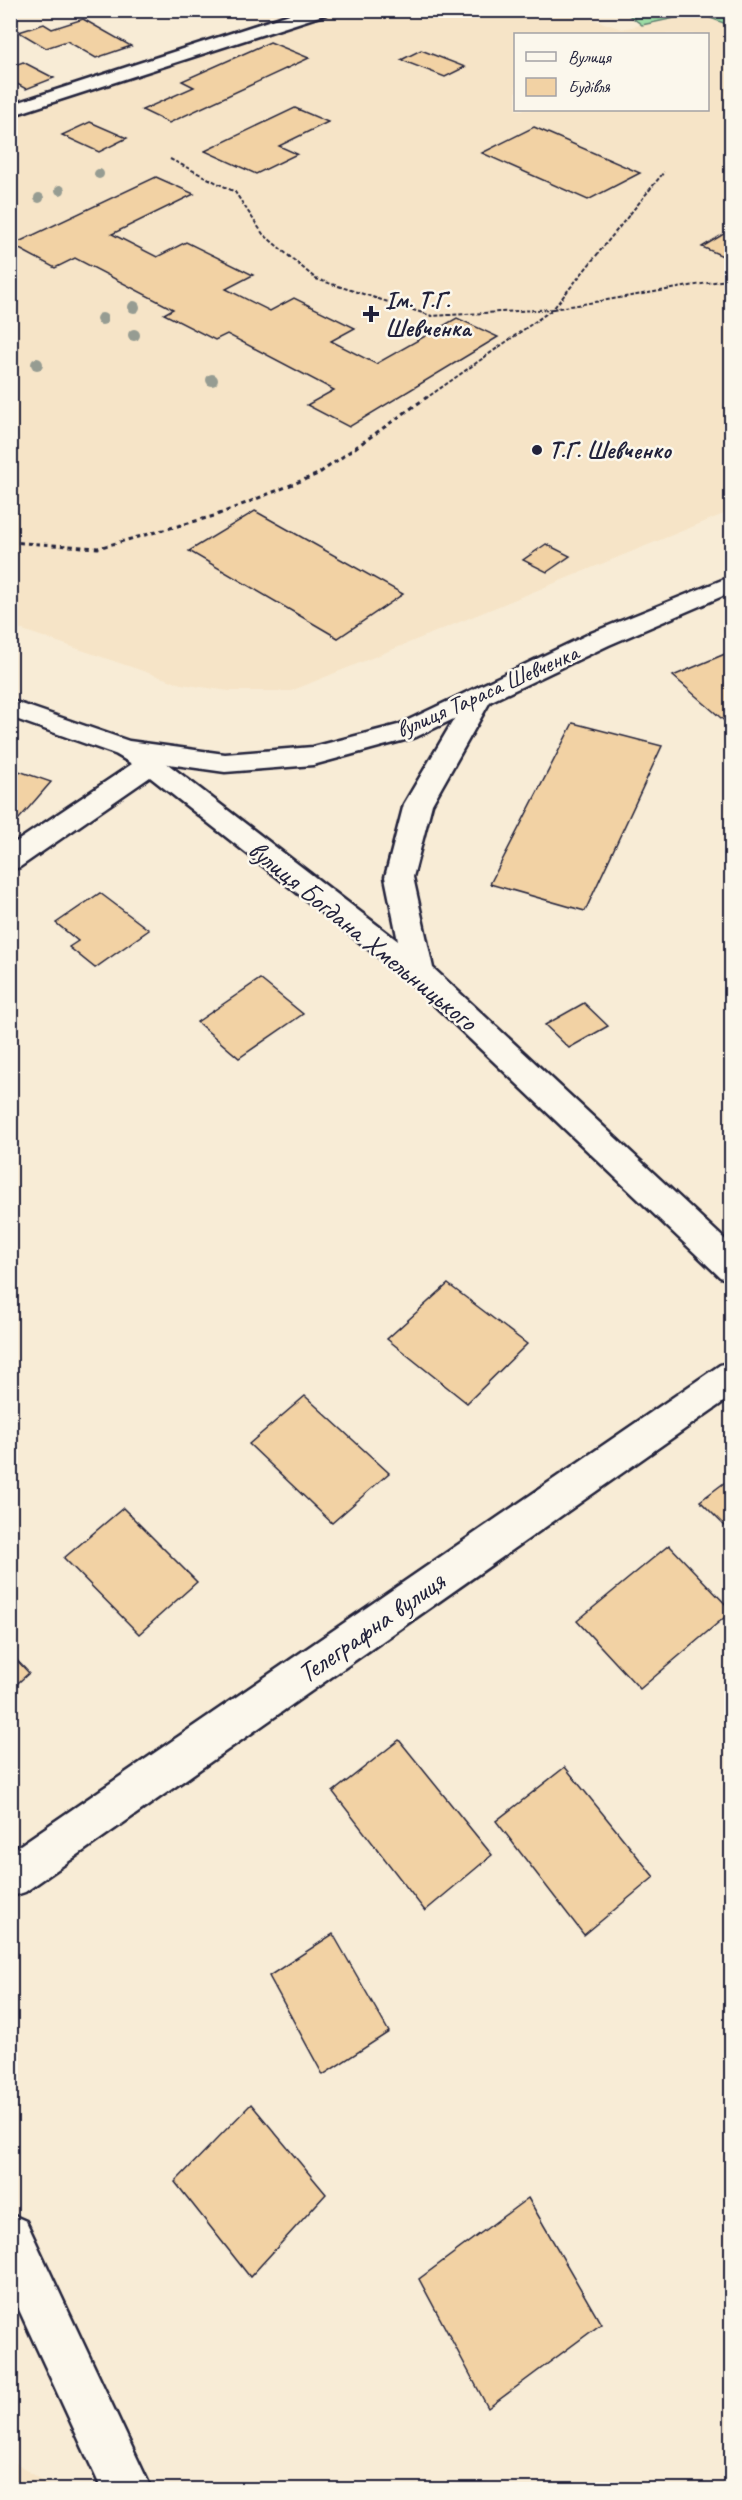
<svg xmlns="http://www.w3.org/2000/svg" width="742" height="2500" font-family="Caveat,sans-serif">
<style>
.built{fill:#f6e4c7;fill-rule:evenodd}
.green{fill:#9bdba4;stroke:#5e7e70;stroke-width:1.5}
.building{fill:#f2d2a4;stroke:#22223b;stroke-width:1.5}
.lines{fill:none;stroke-linecap:round;stroke-linejoin:round}
.street-casing{stroke:#22223b;stroke-width:5}
.secondary-casing{stroke:#22223b;stroke-width:5}
.path-far1{stroke:#22223b;stroke-width:2;stroke-dasharray:4 2;stroke-linecap:butt}
.path{stroke:#22223b;stroke-width:3;stroke-dasharray:4.5 4;stroke-linecap:butt}
.street{fill:#fbf7ec;fill-rule:evenodd}
.secondary{fill:#fbf7ec;fill-rule:evenodd}
.tree{fill:#969c92}
.poi-dot{fill:#22223b;stroke:#fbf7ec;stroke-width:2}
.labels{text-anchor:middle;dominant-baseline:central;stroke-width:5;stroke-linejoin:round;paint-order:stroke}
.far-poi-label{font-size:24px;font-weight:bold;fill:#22223b;stroke:#fbf7ec;text-anchor:start}
.far-street-label{font-size:24px;fill:#22223b;stroke:#fbf7ec}
.street-label{font-size:28px;fill:#22223b;stroke:#fbf7ec}
</style>
<rect width="100%" height="100%" fill="#f8ecd6"/>
<filter id="ink" filterUnits="userSpaceOnUse"><feTurbulence type="fractalNoise" baseFrequency=".0167" numOctaves="2"/><feDisplacementMap in="SourceGraphic" scale="12" xChannelSelector="R" yChannelSelector="G"/><feConvolveMatrix kernelMatrix="1 2 1 2 8 2 1 2 1" color-interpolation-filters="sRGB"/></filter>
<g filter="url(#ink)">
<g class="built">
<path d="M342 11H568L622 29 698 13 731 26V511L291 691H229L181 684 11 626V118ZM516 34H708V110H516Z"/>
<path d="M10 2459H11L53 2489H11Z"/>
</g>
<path class="green" d="M638 10 731 11V26L698 13 642 25 629 15Z"/>
<g class="building">
<path d="M105 10H136L137 11 118 17Z"/>
<path d="M83 19 131 46 96 58 67 41 46 48 19 32 44 24 52 29Z"/>
<path d="M270 42 309 58 169 123 142 110 194 87 182 81Z"/>
<path d="M421 50 465 67 445 77 401 60Z"/>
<path d="M23 62 54 78 26 89 10 80V67Z"/>
<path d="M295 108 328 122 279 146 297 154 256 174 205 151Z"/>
<path d="M90 122 127 138 99 152 62 135Z"/>
<path d="M534 127 640 173 588 200 482 153Z"/>
<path d="M156 177 194 194 112 234 157 257 186 242 253 275 226 289 270 311 294 298 355 328 331 341 376 364 457 318 498 337 349 427 307 405 334 390 227 334 215 340 164 314 173 309 75 258 55 268 12 245Z"/>
<path d="M732 229V260L702 247Z"/>
<path d="M255 511 403 594 338 638 189 551Z"/>
<path d="M546 544 570 556 547 572 523 560Z"/>
<path d="M732 651V724L729 725 673 676Z"/>
<path d="M573 723 662 746 585 911 490 884Z"/>
<path d="M10 768 51 782 19 819 10 816Z"/>
<path d="M100 893 149 930 95 968 69 947 78 941 56 923Z"/>
<path d="M260 979 303 1014 239 1058 197 1022Z"/>
<path d="M584 1003 608 1026 569 1048 545 1025Z"/>
<path d="M448 1284 527 1344 467 1403 387 1339Z"/>
<path d="M305 1396 389 1473 332 1523 249 1444Z"/>
<path d="M732 1477V1533L700 1501Z"/>
<path d="M123 1508 197 1582 139 1634 64 1558Z"/>
<path d="M669 1545 732 1611 640 1689 577 1621Z"/>
<path d="M10 1653 29 1673 10 1690Z"/>
<path d="M399 1740 492 1855 425 1911 333 1792Z"/>
<path d="M565 1767 654 1877 584 1935 496 1821Z"/>
<path d="M333 1934 389 2032 323 2075 269 1976Z"/>
<path d="M251 2104 326 2194 250 2277 175 2182Z"/>
<path d="M528 2198 601 2324 488 2408 419 2279Z"/>
</g>
<g class="lines">
<defs>
<g id="street">
<path d="M302 10H328L326 14 10 116V105Z"/>
<path d="M479 690 488 692 492 698 432 804 413 877 433 968 732 1246V1281L720 1277 409 981 150 777 20 867 10 870V846L132 764 117 755 113 749 117 743C134 738 146 749 160 758L398 941 385 877 404 804 470 692Z"/>
<path d="M732 1361V1396L25 1892 10 1897V1852L720 1365Z"/>
<path d="M10 2214 26 2221 152 2490H102L10 2290Z"/>
</g>
<path id="secondary" d="M732 576V592L609 645 416 737 313 765 225 772 126 758 10 717V700L129 741 225 754 313 747 398 725 591 633Z"/>
</defs>
<use href="#street" class="street-casing"/>
<use href="#secondary" class="secondary-casing"/>
<g class="path-far1">
<path d="M170 159 235 192 263 234 316 279 432 316 553 309 664 172"/>
<path d="M425 399 553 309 732 279"/>
</g>
<path class="path" d="M10 542 98 548 214 516 318 474 427 397"/>
<use href="#street" class="street"/>
<use href="#secondary" class="secondary"/>
</g>
<g class="tree">
<circle cx="99" cy="174" r="5"/>
<circle cx="60" cy="190" r="5"/>
<circle cx="39" cy="198" r="5"/>
<circle cx="134" cy="307" r="6"/>
<circle cx="102" cy="319" r="6"/>
<circle cx="134" cy="335" r="6"/>
<circle cx="37" cy="364" r="6"/>
<circle cx="212" cy="380" r="6"/>
</g>
</g>
<g class="poi-dot">
<path d="M368 305h6v6h6v6h-6v6h-6v-6h-6v-6h6z"/>
<circle cx="537" cy="450" r="6"/>
</g>
<g class="labels">
<g class="far-poi-label">
<text x="385" y="300">Ім. Т.Г.<tspan x="385" dy="28">Шевченка</tspan></text>
<text x="549" y="450">Т.Г. Шевченко</text>
</g>
<g class="far-street-label">
<text transform="translate(487 691) rotate(-24)">вулиця Тараса Шевченка</text>
</g>
<g class="street-label">
<text transform="translate(363 935) rotate(39)">вулиця Богдана Хмельницького</text>
<text transform="translate(371 1627) rotate(-35)">Телеграфна вулиця</text>
</g>
</g>
<rect width="742" height="2500" fill="none" stroke="#fbf7ec" stroke-width="36"/>
<rect x="18" y="18" width="706" height="2464" fill="none" stroke="#22223b" stroke-width="2" filter="url(#ink)"/>
<rect x="514" y="33" width="195" height="78" fill="#fbf7ec" stroke="#a4a2a5" stroke-width="1.5"/>
<rect x="526" y="52" width="30" height="9" fill="#fbf7ec" stroke="#a4a2a5" stroke-width="1.5"/>
<text x="568" y="63" font-size="18" fill="#22223b">Вулиця</text>
<rect x="526" y="78" width="30" height="18" fill="#f2d2a4" stroke="#a4a2a5" stroke-width="1.5"/>
<text x="568" y="93" font-size="18" fill="#22223b">Будівля</text>
</svg>
